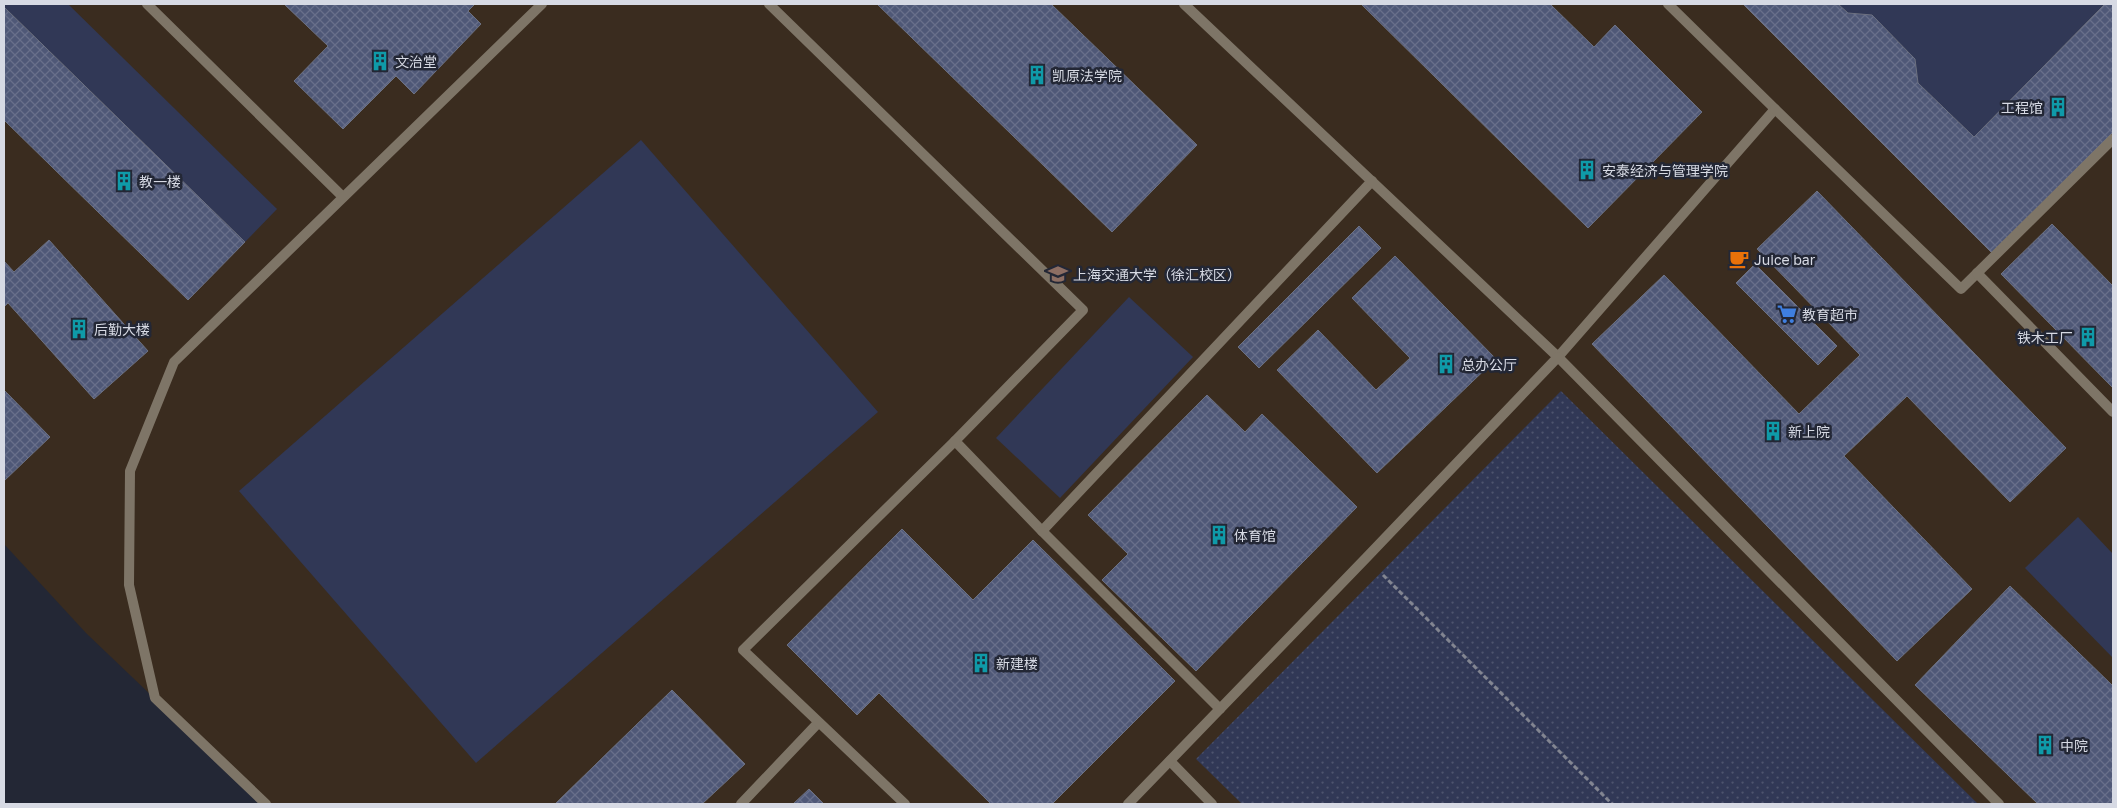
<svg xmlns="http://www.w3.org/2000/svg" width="2117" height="808" font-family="'Golos Text','Noto Sans SC',sans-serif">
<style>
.education{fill:#3a2c1f}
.grass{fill:#313856}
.park{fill:url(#park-dots)}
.building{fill:url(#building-cross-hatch);stroke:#6c7182}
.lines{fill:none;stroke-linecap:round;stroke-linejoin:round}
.path{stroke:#828591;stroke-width:3;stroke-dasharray:5 2.5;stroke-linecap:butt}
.service{stroke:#7e7567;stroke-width:10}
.labels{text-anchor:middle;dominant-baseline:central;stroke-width:5;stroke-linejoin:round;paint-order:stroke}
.poi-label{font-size:14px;fill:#d7dae4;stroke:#232735;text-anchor:start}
</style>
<defs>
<pattern id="park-dots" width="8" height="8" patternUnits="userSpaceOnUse" patternTransform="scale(1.25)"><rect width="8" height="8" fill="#313856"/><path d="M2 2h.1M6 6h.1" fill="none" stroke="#4e546e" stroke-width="1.8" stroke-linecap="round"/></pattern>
<pattern id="building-cross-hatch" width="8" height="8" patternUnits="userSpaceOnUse" patternTransform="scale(1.25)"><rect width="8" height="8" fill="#4f5877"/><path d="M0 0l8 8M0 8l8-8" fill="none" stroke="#686f8a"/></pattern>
</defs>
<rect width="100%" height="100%" fill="#232735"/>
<path class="education" d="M4 4H2113V804H265L86 633 4 544Z"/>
<g class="grass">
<path d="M4 4H68L277 209 245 242 4 7Z"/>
<path d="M1838 4H2105L1974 137 1918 83 1915 59 1872 15 1848 13Z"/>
<path d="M641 140 878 412 476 763 239 491Z"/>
<path d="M1129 297 1193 357 1060 498 996 438Z"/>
<path d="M2078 517 2113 554V658L2025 568Z"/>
</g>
<path class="park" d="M1561 391 1978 804H1242L1196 759Z"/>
<g class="building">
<path d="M284 4H475L468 11 481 24 414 94 396 76 343 129 294 81 328 46Z"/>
<path d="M877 4H1051L1197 145 1112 232Z"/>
<path d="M1361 4H1550L1594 47 1615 25 1702 112 1588 228Z"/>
<path d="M1743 4H1838L1848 13 1872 15 1915 59 1918 83 1974 137 2105 4H2113V132L1992 253Z"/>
<path d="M4 7 245 242 188 300 4 120Z"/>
<path d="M1817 191 2066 448 2010 502 1907 396 1844 456 1972 589 1897 661 1592 344 1664 275 1799 414 1860 355 1757 249Z"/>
<path d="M2052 224 2113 286V388L2001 274Z"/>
<path d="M1359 226 1381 248 1259 368 1238 347Z"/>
<path d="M49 240 148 351 94 399 8 303 4 307V261L14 272Z"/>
<path d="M1395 256 1496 359 1377 473 1277 370 1318 330 1376 390 1410 358 1352 298Z"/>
<path d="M1755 264 1837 346 1818 365 1736 283Z"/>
<path d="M4 390 50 437 4 481Z"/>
<path d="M1207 395 1245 432 1262 414 1357 507 1196 671 1102 580 1128 554 1088 515Z"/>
<path d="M902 529 973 600 1033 540 1175 681 1052 804H991L879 693 857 715 787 645Z"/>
<path d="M2010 586 2113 686V804H2038L1915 685Z"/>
<path d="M672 690 745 764 702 804H555Z"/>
<path d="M809 789 824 804H793Z"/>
</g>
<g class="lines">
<path class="path" d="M1383 575 1612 804"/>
<g class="service">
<path d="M147 4 343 197"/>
<path d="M769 4 1083 310 955 441 1042 531 1372 181"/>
<path d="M1184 4 1558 357 1775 109 1668 4"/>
<path d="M1775 109 1961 289 2113 139"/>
<path d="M1977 273 2113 412"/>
<path d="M1042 531 1220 709"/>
<path d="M1170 761 1212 804"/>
<path d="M266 804 155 698 129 585 130 471 174 362 542 4"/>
<path d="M741 804 818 723"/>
<path d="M905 804 743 650 955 441"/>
<path d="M1128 804 1366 558 1558 357 1999 804"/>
</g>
</g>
<defs>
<symbol id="building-bare" viewBox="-9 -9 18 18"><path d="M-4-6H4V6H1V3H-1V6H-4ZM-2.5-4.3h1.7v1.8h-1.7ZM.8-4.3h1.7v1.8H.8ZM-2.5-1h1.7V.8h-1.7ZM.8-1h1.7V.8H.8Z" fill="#0f9aa8" stroke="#232735" stroke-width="2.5" paint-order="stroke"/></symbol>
<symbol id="cafe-bare" viewBox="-9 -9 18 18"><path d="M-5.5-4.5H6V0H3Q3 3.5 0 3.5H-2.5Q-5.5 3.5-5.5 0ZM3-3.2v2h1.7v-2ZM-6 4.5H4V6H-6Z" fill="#e8710a" stroke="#232735" stroke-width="2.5" paint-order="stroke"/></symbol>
<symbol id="university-bare" viewBox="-9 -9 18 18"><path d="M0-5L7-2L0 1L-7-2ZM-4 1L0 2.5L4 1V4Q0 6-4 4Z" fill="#8d6e63" stroke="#232735" stroke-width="2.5" paint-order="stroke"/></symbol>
<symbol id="supermarket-bare" viewBox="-9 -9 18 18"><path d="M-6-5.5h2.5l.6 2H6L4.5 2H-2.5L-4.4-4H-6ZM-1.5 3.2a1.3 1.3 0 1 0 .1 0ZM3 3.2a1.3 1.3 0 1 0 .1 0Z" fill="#3f7fe0" stroke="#232735" stroke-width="2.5" paint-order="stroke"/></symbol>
</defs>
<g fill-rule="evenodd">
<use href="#building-bare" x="366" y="47" width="28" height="28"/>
<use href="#building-bare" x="1023" y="61" width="28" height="28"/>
<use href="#building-bare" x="2044" y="93" width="28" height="28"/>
<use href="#building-bare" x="1573" y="156" width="28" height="28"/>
<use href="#building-bare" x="110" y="167" width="28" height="28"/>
<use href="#cafe-bare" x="1725" y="245" width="28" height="28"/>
<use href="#university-bare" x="1044" y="260" width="28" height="28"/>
<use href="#supermarket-bare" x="1773" y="300" width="28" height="28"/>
<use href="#building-bare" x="65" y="315" width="28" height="28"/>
<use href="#building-bare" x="2074" y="323" width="28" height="28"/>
<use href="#building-bare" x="1432" y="350" width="28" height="28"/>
<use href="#building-bare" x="1759" y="417" width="28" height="28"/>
<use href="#building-bare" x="1205" y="521" width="28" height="28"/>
<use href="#building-bare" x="967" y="649" width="28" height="28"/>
<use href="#building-bare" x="2031" y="731" width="28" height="28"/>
</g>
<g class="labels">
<g class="poi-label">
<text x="395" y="61">文治堂</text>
<text x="1052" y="75">凯原法学院</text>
<text x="2043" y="107" text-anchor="end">工程馆</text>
<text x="1602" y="170">安泰经济与管理学院</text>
<text x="139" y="181">教一楼</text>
<text x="1754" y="259">Juice bar</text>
<text x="1073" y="274">上海交通大学（徐汇校区）</text>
<text x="1802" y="314">教育超市</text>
<text x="94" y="329">后勤大楼</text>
<text x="2073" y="337" text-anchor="end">铁木工厂</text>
<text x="1461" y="364">总办公厅</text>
<text x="1788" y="431">新上院</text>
<text x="1234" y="535">体育馆</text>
<text x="996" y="663">新建楼</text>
<text x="2060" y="745">中院</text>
</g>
</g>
<rect width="2117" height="808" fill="none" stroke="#d7dae4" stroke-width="10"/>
</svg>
